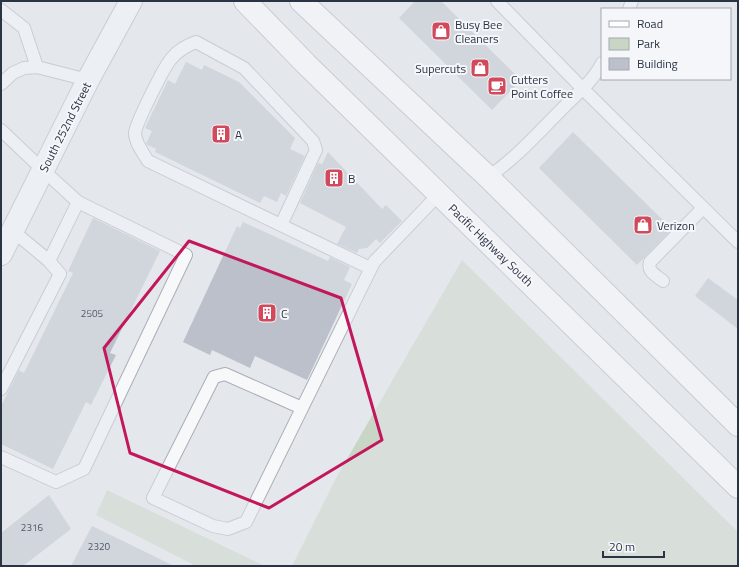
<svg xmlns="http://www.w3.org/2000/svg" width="739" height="567" font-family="'Titillium Web',sans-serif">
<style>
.green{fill:#c9d6c5}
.building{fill:#bbc0ca}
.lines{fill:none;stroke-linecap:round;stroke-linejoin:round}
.lane-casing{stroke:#a9aeb7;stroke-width:14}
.street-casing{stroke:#a9aeb7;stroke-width:24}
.primary-casing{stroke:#a3abb8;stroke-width:24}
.lane{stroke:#f7f8fa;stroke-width:12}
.street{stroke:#f7f8fa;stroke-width:22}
.primary{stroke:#fff;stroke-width:22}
.marked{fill:none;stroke:#c2185b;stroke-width:3;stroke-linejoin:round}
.labels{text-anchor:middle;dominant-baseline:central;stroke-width:4;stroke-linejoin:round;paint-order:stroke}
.number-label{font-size:10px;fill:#4f5766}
.poi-label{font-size:12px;fill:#2b3445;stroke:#f4f6f9;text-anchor:start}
.street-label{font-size:12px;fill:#2b3445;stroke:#f4f6f9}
</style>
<rect width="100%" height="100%" fill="#e4e7ec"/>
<g class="green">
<path d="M462 260 738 532V566H292L336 478Z"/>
<path d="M107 490 265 566H196L96 515Z"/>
</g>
<g class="building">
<path d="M415 1H441L521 80 492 110 399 18Z"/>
<path d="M186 62 202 70 204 65 239 82 295 138 290 149 305 156 286 196 281 193 277 202 264 196 260 203 155 152 156 149 146 144 152 131 145 128 168 80 175 84Z"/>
<path d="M573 132 672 229 637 265 539 168Z"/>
<path d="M328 152 382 209 386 205 402 221 380 243 376 239 367 248 359 249 357 253 337 244 346 227 300 203 318 163 322 164Z"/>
<path d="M93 218 160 251 110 353 116 355 91 405 86 402 53 469 1 444V406L19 370 24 373 73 273 68 271Z"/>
<path d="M243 222 328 261 330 257 350 267 344 280 352 284 307 380 255 356 250 368 212 350 210 355 183 342 237 226 240 228Z"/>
<path d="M708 278 738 300V329L695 296Z"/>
<path d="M49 495 71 529 23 566H1V533Z"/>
<path d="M92 526 125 542 174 566H71Z"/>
</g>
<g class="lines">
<defs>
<g id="lane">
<path d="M497 1 582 88 738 242"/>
<path d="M629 9 632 1"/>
<path d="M1 10 24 28 37 67"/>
<path d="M1 84 13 73 24 68 37 67 88 80"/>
<path d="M1 130 43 170 78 202 49 261 60 274 1 389"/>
<path d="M488 177C515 159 537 134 560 111 574 96 593 82 602 63"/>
<path d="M281 225 316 150 313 141 244 68 196 42C186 46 178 50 171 59 164 67 136 123 135 133 135 142 143 153 148 161L370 268"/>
<path d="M13 231 49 261"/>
<path d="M663 281C656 275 647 272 650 262L703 208"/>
<path d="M302 408 225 374 214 377 153 498 213 526 228 529 246 522 374 262 439 194"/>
<path d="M1 457 56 482 84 469 186 255 78 202"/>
</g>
<path id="street" d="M1 254 88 80 131 1"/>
<g id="primary">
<path d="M245 1 306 64 738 487"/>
<path d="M301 1 488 177 738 425"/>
</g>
</defs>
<use href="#lane" class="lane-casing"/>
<use href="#street" class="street-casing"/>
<use href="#primary" class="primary-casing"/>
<use href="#lane" class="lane"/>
<use href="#street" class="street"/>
<use href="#primary" class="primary"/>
</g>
<path d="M0 0H739V567H0ZM189 241 341 298 382 440 269 508 130 453 104 348Z" fill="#e4e7ec" fill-opacity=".55" fill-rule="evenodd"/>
<path class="marked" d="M189 241 341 298 382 440 269 508 130 453 104 348Z"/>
<defs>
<symbol id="shop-square" viewBox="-11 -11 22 22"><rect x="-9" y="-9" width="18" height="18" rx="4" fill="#d1495b" stroke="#f4f6f9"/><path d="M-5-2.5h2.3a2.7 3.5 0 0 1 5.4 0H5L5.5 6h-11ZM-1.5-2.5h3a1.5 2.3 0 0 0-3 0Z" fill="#fff"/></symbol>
<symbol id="cafe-square" viewBox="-11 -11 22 22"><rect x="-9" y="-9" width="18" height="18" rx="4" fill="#d1495b" stroke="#f4f6f9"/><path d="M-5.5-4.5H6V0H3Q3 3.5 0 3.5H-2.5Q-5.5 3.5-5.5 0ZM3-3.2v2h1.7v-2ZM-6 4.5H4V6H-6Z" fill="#fff"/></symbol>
<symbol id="building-square" viewBox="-11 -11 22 22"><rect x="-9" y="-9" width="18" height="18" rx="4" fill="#d1495b" stroke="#f4f6f9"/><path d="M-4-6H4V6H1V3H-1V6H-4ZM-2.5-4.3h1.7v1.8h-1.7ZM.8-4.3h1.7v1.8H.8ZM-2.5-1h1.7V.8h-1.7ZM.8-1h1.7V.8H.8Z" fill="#fff"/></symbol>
</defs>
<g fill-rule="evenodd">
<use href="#shop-square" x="430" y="20" width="22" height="22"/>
<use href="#shop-square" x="469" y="57" width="22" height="22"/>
<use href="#cafe-square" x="486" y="75" width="22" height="22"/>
<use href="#building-square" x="210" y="123" width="22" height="22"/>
<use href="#building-square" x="323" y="167" width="22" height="22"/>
<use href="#shop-square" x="632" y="214" width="22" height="22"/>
<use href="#building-square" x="256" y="302" width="22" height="22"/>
</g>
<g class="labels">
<g class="number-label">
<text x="92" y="313">2505</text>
<text x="32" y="527">2316</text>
<text x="99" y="546">2320</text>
</g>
<g class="poi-label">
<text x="455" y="24">Busy Bee<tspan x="455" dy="14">Cleaners</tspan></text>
<text x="466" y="68" text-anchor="end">Supercuts</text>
<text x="511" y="79">Cutters<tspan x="511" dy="14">Point Coffee</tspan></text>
<text x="235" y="134">A</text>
<text x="348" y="178">B</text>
<text x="657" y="225">Verizon</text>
<text x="281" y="313">C</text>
</g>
<g class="street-label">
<text transform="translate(65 127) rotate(-63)">South 252nd Street</text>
<text transform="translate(491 245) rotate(44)">Pacific Highway South</text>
</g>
</g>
<rect width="739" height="567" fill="none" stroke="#2b3445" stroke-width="4"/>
<rect x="601" y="8" width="130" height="72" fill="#f4f6f9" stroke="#a4a8b1"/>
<rect x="609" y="21" width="20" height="6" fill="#ffffff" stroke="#a4a8b1"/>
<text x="637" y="28" font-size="12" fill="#2b3445">Road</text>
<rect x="609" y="38" width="20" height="12" fill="#c9d6c5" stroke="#a4a8b1"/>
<text x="637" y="48" font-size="12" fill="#2b3445">Park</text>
<rect x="609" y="58" width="20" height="12" fill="#bbc0ca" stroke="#a4a8b1"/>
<text x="637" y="68" font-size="12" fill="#2b3445">Building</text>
<path d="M603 551v6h61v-6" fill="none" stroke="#2b3445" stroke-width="2"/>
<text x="609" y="551" font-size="12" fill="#2b3445" stroke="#f4f6f9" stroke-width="3" paint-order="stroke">20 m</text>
</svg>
